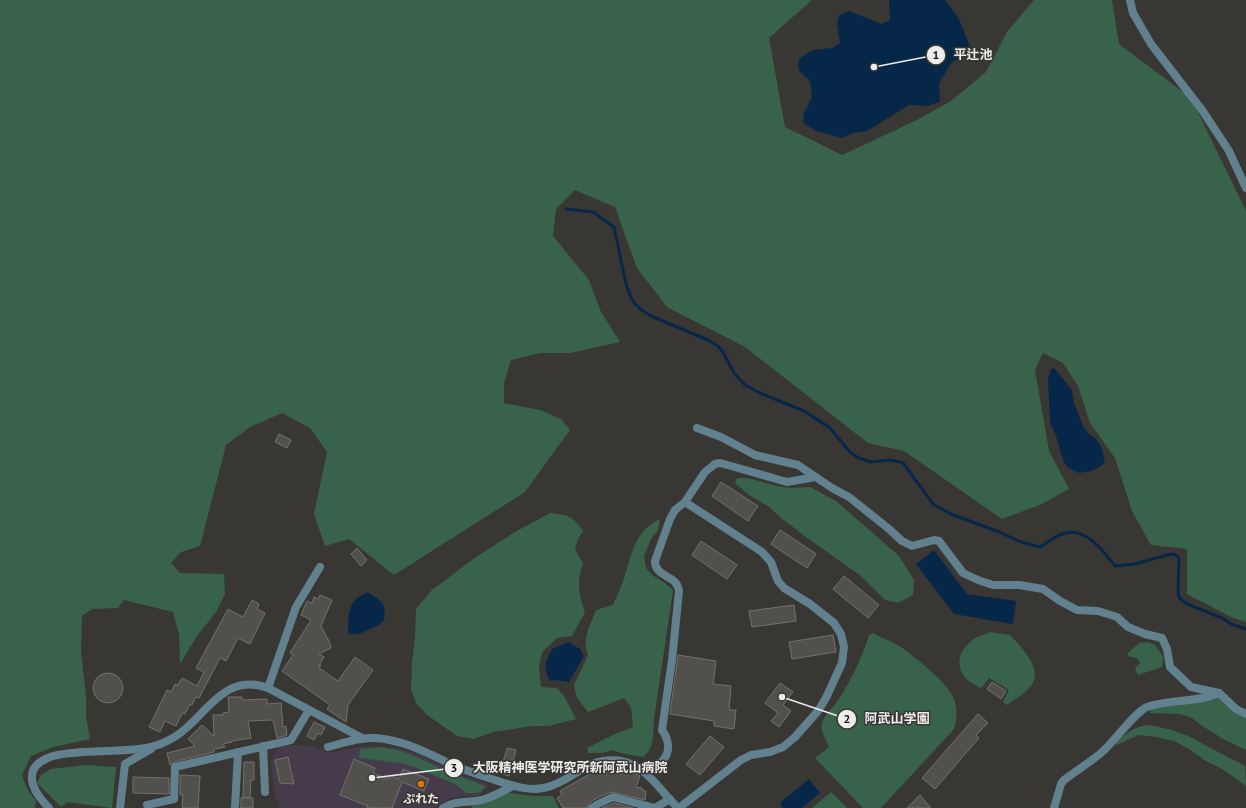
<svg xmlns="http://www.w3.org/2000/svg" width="1246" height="808" font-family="'PT Sans','Noto Sans JP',sans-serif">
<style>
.medical{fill:#463b4a}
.green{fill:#38634a}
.water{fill:#072749}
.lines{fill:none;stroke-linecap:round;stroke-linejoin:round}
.stream{stroke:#072749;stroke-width:3}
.building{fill:#52504c;stroke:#73716d}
.minor{stroke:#62818e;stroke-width:8}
.food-dot{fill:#e8710a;stroke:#393734;stroke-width:1.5}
.labels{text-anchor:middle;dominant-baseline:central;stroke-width:3;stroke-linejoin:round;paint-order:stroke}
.poi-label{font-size:12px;font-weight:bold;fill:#edecea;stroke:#393734}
.leader{fill:none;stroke:#edecea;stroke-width:1.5}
.callout-dot{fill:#edecea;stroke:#393734;stroke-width:1.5}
.mark-label{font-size:12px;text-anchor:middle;font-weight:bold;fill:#111}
.callout-label{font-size:13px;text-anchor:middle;font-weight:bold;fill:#edecea;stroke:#393734;stroke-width:3;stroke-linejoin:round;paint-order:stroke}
</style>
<rect width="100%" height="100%" fill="#393734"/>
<path class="medical" d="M294 745 314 746 328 753 365 746 399 748 416 753 455 772 488 785 486 789 479 795 457 797 448 799 434 808H279V802L275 797 271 761 279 747Z"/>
<g class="green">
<path d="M0 0H812L769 38 785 127 842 155 917 120 951 101 986 72 1007 32 1034 0H1112L1119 44 1191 98 1246 211V622L1231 617 1187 594V549L1151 545 1132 511 1115 458 1090 423 1078 386 1063 363 1043 353 1035 370 1049 451 1069 489 1042 504 1002 519 904 451 868 443 745 347 667 307 637 268 615 207 575 190 556 209 553 236 589 280 601 312 620 342 570 353H540L511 360 504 383V403L540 410 561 419 570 430 525 492 394 575 349 539 325 546 314 514 327 452 310 428 282 413 250 427 226 445 200 546 181 552 171 563 180 573 224 574 225 594 216 612 197 636 180 664 179 634 173 612 124 600 118 608 92 609 82 616 81 652 86 696V717L90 739 53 747 31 756 22 775 27 789 36 801 35 808H0Z"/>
<path d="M737 478H747L777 486 790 488 810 487 836 501 899 556 914 580 913 595 898 603 885 600 861 576 806 537 780 517 768 506 749 495 735 483Z"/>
<path d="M550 513C568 515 573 516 583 531L578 539 575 549 583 564C576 583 579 594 585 612L572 636 557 638 542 652 539 668 541 687 557 688 564 696 576 719 549 726H532L493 732 474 739 457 736 427 715 416 703 411 689 412 663 415 636 416 609 432 590 476 557 515 532Z"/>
<path d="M660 519 658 530 651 539 644 556 646 568 652 575 665 583 673 590 654 719C653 733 655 748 643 757L621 753 611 750 603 753H588L587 748 615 734 633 727 631 707 624 698 588 712 577 698 574 685 588 655C582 638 590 626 596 610L613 605C617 596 621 587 624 579 631 556 635 530 660 519Z"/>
<path d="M990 632 1010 635C1021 647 1045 670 1030 687 1024 694 1015 699 1007 705L1003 702 1009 690 989 678 981 688C959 680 951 659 970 642 975 637 984 635 990 632Z"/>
<path d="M873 633C882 638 892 641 901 647 916 658 943 679 952 695 958 705 957 719 954 729L881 808H863L815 758 829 747C826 740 820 731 822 723 823 717 835 705 839 699 852 678 862 658 869 635Z"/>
<path d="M1148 642 1155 645 1163 657 1162 667 1138 675 1135 668 1140 663 1137 658 1131 657 1127 654 1139 643Z"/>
<path d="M1218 698 1235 713 1246 717V750L1223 739 1201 725 1192 718 1180 714 1150 713V711L1153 709 1194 703Z"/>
<path d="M1150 725 1172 730 1188 736 1245 766 1246 786 1224 770 1206 761 1189 749 1174 741 1156 737 1138 735 1117 745 1116 743C1127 732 1135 726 1150 725Z"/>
<path d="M380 747 393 749 407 753 430 763 440 769 485 786 481 792 476 793H466L455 784 412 766 400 763 359 758 360 749Z"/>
<path d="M86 765 116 767 112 808 67 802 61 807 37 783 41 775 51 769Z"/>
<path d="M831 792 847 808H812Z"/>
<path d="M509 793 532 796H553L559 808H472V806L481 804Z"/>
</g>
<g class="water">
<path d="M889 0H945L959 19 971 49V54L952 62 939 83 940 102 927 106 909 105 867 131 853 133 842 138 816 131 803 123 804 113 812 97 810 81 799 71 798 63 800 58 813 50 832 48 840 43 837 25 839 15 849 11 882 24 890 20Z"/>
<path d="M1054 368 1072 390 1074 403 1084 428 1089 434 1096 439 1101 446 1105 462 1100 467 1091 471 1079 473 1067 467 1063 460 1056 436 1050 423 1048 379 1051 369Z"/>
<path d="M934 550 967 594 1016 601 1013 624 954 614 916 564Z"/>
<path d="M367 592C381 601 387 602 384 620L379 625 359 634H349C347 624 348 606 356 599 359 596 364 594 367 592Z"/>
<path d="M568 642 580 649 584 656 569 682 555 680 550 681C543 667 545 663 552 649Z"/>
<path d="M809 779 820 793 802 808H783L780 803Z"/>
</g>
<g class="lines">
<path class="stream" d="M566 209 593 212 614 227 626 284 632 300 640 309 651 316 708 340 718 346 723 352 734 373 745 385 760 393 804 411 830 428 849 451 857 457 870 462 891 460 903 463 934 505 951 514 999 532 1021 542 1040 547C1047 543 1054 537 1062 534 1085 525 1103 551 1115 566L1135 564 1167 555 1174 554 1179 558 1178 593 1180 599 1187 604 1222 618 1231 624 1246 629"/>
</g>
<g class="building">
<path d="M279 434 291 440 287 448 275 442Z"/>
<path d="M721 482 758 506 748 521 712 496Z"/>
<path d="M780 530 816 554 807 568 771 544Z"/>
<path d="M701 541 737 565 727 579 692 555Z"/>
<path d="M357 548 367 560 361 566 351 554Z"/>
<path d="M844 576 879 605 868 618 833 589Z"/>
<path d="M320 595 332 600 321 626 330 643 331 648 319 654 324 657 319 665H321L319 668 338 681 355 657 373 670 348 705 346 722 327 709 330 705 282 671 293 655 290 653 311 620 301 615 307 601 312 603 314 597 318 599Z"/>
<path d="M252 600 259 604 257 609 265 613 250 644 238 638 226 661 220 658 199 698 196 697 192 705 190 704 185 714 182 713 176 726 165 721 160 732 149 727 167 690 171 692 175 684 178 685 182 678 197 686 204 672 196 668 228 609 243 617Z"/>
<path d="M794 605 796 621 752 627 749 611Z"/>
<path d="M833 635 836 652 792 659 789 642Z"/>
<path d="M678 655 716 661 713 684 731 686 729 710H736L734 729 714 726V721L670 714Z"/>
<circle cx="108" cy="688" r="15"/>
<path d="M992 682 1006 691 1001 699 987 689Z"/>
<path d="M780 683 793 692 783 705 791 711 779 727 771 721 778 713 765 703Z"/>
<path d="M228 697H242V700L267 699V704L281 703 283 727 286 726 287 735 277 738 273 720 248 721 251 738 232 741V742L223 744 225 747 214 749V752L174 762 170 765 167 753 195 746 188 739 202 725 214 736 213 715H223V713L229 712Z"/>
<path d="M978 714 988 723 976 735 979 738 935 789 922 778Z"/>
<path d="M314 722 325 727 321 735 318 733 314 740 307 736Z"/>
<path d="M710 736 724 747 700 775 686 764Z"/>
<path d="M507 748 516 750 509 776 500 773Z"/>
<path d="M288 757 294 784 280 783 275 760Z"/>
<path d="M354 759 375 768 373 773 388 779 390 775 399 779 403 769 429 779 424 791 402 782 392 808H367L368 806 340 795Z"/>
<path d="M244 762H254V780H251L250 798H243Z"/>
<path d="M607 766 624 768 640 776 636 787 642 788V790L646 791 645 800 611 792 595 799 589 804 587 808H563L557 798 562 795 560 791 600 768Z"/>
<path d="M180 775 200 776 198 808H182L183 795H180Z"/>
<path d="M133 777 169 778V794L133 793Z"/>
<path d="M920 795 931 808H907Z"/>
<rect x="241" y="798" width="12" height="10"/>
<path d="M614 803 633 808H602Z"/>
</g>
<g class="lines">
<g class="minor">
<path d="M1130 0 1133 13 1151 44 1202 110 1229 151 1246 188"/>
<path d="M697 428 721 437 755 455 798 465 832 488 849 497 889 529 902 541 912 546 934 540 939 541 963 573 978 580 993 585H1019L1043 589 1060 601 1077 610 1098 611 1117 617 1128 627 1145 634 1162 638 1167 649 1170 667 1191 687 1219 693 1236 709 1246 714"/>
<path d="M268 688 296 607 320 567"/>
<path d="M263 746 265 792"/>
<path d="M328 747C343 743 359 737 375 738 405 740 429 754 455 766 470 772 486 777 501 782 515 786 528 791 543 788 560 785 576 772 591 764 637 749 651 781 678 808"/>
<path d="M647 773C652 769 660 765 664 759 671 750 668 738 662 730L672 660 679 591C677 574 655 578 655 561L670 519 675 510 685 502 705 472 715 464 720 463 731 466 787 482 815 477"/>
<path d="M147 805 174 799 175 767 291 740 309 710"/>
<path d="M49 808C30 789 21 766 53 756 63 753 74 753 83 752 102 751 120 751 138 749 148 748 158 746 167 741 204 724 220 670 268 688L362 738"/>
<path d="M120 808 125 764 151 749"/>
<path d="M235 808 238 752"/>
<path d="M443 808C455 800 468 803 482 800 493 797 503 791 513 786"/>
<path d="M592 808 598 804 613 797 655 808 670 799"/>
<path d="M679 808 741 760 751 755 770 752 783 747 795 737 818 711 826 698 842 663 844 647 841 634 834 623 810 604 784 588 778 581 771 562 762 552 685 502"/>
<path d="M1054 808 1061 784 1064 780C1076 771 1090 762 1101 753 1113 743 1136 711 1147 707 1170 699 1196 703 1219 693"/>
</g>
</g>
<circle class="food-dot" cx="421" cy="784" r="4"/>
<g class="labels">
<g class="poi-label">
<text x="421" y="798">ぷれた</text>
</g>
</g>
<path class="leader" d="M874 67L936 55M782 697L847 719M372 778L454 768"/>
<g class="callout-dot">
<circle cx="874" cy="67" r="4"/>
<circle cx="782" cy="697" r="4"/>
<circle cx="372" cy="778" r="4"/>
<circle cx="936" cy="55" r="10"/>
<circle cx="847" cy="719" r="10"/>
<circle cx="454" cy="768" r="10"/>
</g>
<g class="mark-label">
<text x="936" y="59">1</text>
<text x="847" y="723">2</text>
<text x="454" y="772">3</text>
</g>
<g class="callout-label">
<text x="973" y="59">平辻池</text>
<text x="897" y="723">阿武山学園</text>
<text x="570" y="772">大阪精神医学研究所新阿武山病院</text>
</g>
</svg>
